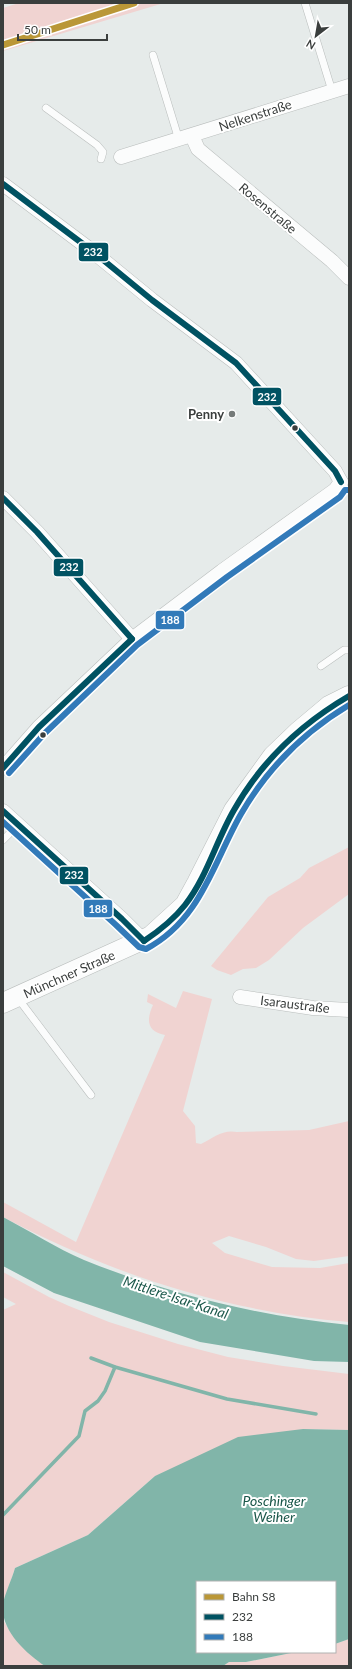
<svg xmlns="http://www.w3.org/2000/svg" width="352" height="1669" font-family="Lato,sans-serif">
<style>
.green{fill:#f0d3d1}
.water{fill:#81b5a9}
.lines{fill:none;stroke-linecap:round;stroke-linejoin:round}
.stream{stroke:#81b5a9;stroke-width:3.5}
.lane-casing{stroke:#babebd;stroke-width:8}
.street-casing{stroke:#babebd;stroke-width:15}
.secondary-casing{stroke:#babebd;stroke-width:21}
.lane{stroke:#fbfcfc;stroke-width:7}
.street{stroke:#fbfcfc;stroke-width:14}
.secondary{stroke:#fbfcfc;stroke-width:20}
.bus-1-casing{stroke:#fff;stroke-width:9}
.bus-2-casing{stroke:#fff;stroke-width:9}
.bus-1{stroke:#005262;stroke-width:6}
.bus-2{stroke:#327ab9;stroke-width:6}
.rail-1-casing{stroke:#fff;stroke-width:10}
.rail-1{stroke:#ba9737;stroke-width:7}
.poi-dot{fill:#767b7a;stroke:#fff;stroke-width:1.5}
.bus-dot{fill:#3a3e3d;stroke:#fff;stroke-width:1.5}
.labels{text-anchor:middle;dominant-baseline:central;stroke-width:4;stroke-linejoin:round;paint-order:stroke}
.street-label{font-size:13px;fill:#3a3e3d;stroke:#fff}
.poi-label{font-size:13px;font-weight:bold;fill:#3a3e3d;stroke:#fff;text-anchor:end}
.water-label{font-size:14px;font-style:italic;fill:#195649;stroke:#fff}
.line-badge{stroke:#fff;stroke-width:1.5}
.badge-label{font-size:11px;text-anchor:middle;font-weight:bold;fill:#fff}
</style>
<rect width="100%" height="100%" fill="#e6ebea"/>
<g class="green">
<path d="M19 3H164L3 51V8Z"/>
<path d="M349 847V894L303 928 269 960 256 968 243 969 231 975 217 970 211 966 268 897 300 878 309 868Z"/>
<path d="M183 991 212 999 183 1111 195 1126 196 1143 201 1144C213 1138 223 1129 237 1132L309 1130 349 1121V1256L314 1261 296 1259 266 1247 229 1236 212 1243 225 1253 272 1267 320 1268 349 1263V1322C228 1312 110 1274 3 1217V1202L76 1242 165 1035C147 1032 146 1020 153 1005L147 1002 148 994 176 1008Z"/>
<path d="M3 1272 49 1297 69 1306 109 1322 178 1344 228 1357 283 1366 349 1374V1430L303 1429 155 1476 88 1535 15 1568 3 1604V1310L16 1304 3 1297Z"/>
<path d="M3 1620C15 1640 26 1652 45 1666H3Z"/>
<path d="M349 1639V1666H223L229 1662H246L296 1652H335V1644Z"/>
</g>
<g class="water">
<path d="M3 1217C30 1231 56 1248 84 1260 169 1294 258 1316 349 1325V1362L314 1361 200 1342 54 1293 3 1266Z"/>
<path d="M303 1429 349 1430V1639L335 1644V1582H197V1652H296L246 1662H229L223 1666H45C26 1653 0 1630 3 1604 5 1593 12 1579 15 1568L88 1535 155 1476 238 1437Z"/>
</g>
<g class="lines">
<g class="stream">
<path d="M91 1358 115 1367 227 1399 316 1414"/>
<path d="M3 1515 79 1436 85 1411 98 1401 105 1391 115 1367"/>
</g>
<defs>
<g id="lane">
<path d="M305 3 332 91"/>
<path d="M153 55 179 140"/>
<path d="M46 108 97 145 103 152 101 159"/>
<path d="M321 666 344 650H349"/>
<path d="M3 840 18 825"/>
<path d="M17 997 91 1095"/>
</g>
<g id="street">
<path d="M192 136 198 149 332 261 349 278"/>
<path d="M121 157 349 86"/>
<path d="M3 184 91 250 152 300 236 363 335 471 341 482"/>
<path d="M3 498 37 532 132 639"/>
<path d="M3 768 39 727 132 639 222 571 335 490 341 482"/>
<path d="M3 811 122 919 144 941"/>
<path d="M240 997 313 1008 349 1010"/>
</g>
<path id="secondary" d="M3 1003 151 936 185 905 197 883 234 810 273 756 298 732 329 706 349 696"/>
</defs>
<use href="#lane" class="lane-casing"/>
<use href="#street" class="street-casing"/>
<use href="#secondary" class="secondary-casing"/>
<use href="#lane" class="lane"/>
<use href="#street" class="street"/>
<use href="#secondary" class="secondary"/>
<defs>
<g id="bus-1">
<path d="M3 184 91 250 152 300 236 363 335 471 341 482"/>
<path d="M3 498 37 532 132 639"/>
<path d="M3 768 39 727 132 639"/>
<path d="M3 811 122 919 144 941"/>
<path d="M144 941C159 931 174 919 185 905 207 877 216 841 234 810 261 762 301 724 349 696"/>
</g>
<g id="bus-2">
<path d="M9 773 45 733 137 645 227 577 340 497 345 490H349"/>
<path d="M3 822 116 925 139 947 146 949C201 920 213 863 241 814 267 769 304 732 349 705"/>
</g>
</defs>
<use href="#bus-1" class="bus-1-casing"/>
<use href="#bus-2" class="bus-2-casing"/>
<use href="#bus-1" class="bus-1"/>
<use href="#bus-2" class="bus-2"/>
<defs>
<path id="rail-1" d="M3 45 134 3"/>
</defs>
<use href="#rail-1" class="rail-1-casing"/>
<use href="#rail-1" class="rail-1"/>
</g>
<circle class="poi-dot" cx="232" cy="414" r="4"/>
<g class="bus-dot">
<circle cx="295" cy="428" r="3.5"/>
<circle cx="43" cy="735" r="3.5"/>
</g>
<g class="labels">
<g class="street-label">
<text transform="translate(255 115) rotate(-18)">Nelkenstraße</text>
<text transform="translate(268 208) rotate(40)">Rosenstraße</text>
<text transform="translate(69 974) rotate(-24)">Münchner Straße</text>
<text transform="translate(295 1004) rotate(7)">Isaraustraße</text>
</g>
<g class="poi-label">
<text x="224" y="414">Penny</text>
</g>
<g class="water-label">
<text transform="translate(176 1297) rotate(18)">Mittlere-Isar-Kanal</text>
<text x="274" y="1500">Poschinger<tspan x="274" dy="16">Weiher</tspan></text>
</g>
</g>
<g class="line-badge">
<rect x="78" y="242" width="31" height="20" rx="4" fill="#005262"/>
<rect x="252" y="387" width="30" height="19" rx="4" fill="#005262"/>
<rect x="53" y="558" width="31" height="19" rx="4" fill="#005262"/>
<rect x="155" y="610" width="30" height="20" rx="4" fill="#327ab9"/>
<rect x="59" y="866" width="30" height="19" rx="4" fill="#005262"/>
<rect x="83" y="899" width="30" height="19" rx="4" fill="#327ab9"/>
</g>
<g class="badge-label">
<text x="93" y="256">232</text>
<text x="267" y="401">232</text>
<text x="69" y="571">232</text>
<text x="170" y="624">188</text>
<text x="74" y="879">232</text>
<text x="98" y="913">188</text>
</g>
<rect width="352" height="1669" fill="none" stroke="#3a3e3d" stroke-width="8"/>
<rect x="196" y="1581" width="140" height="72" fill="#ffffff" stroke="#b0b2b1"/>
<rect x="204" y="1594" width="20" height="6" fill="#ba9737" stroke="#b0b2b1"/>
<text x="232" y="1601" font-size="12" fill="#3a3e3d">Bahn S8</text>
<rect x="204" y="1614" width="20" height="6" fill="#005262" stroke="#b0b2b1"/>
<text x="232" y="1621" font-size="12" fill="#3a3e3d">232</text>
<rect x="204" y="1634" width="20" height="6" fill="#327ab9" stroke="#b0b2b1"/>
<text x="232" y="1641" font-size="12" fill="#3a3e3d">188</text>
<g transform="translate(316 36) rotate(211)" stroke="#ffffff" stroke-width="3" paint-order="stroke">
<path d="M0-3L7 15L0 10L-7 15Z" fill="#3a3e3d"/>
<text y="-6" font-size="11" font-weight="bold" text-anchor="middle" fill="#3a3e3d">N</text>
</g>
<path d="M18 34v6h89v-6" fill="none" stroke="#3a3e3d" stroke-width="2"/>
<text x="24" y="34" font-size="12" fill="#3a3e3d" stroke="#ffffff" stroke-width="3" paint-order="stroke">50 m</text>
</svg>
